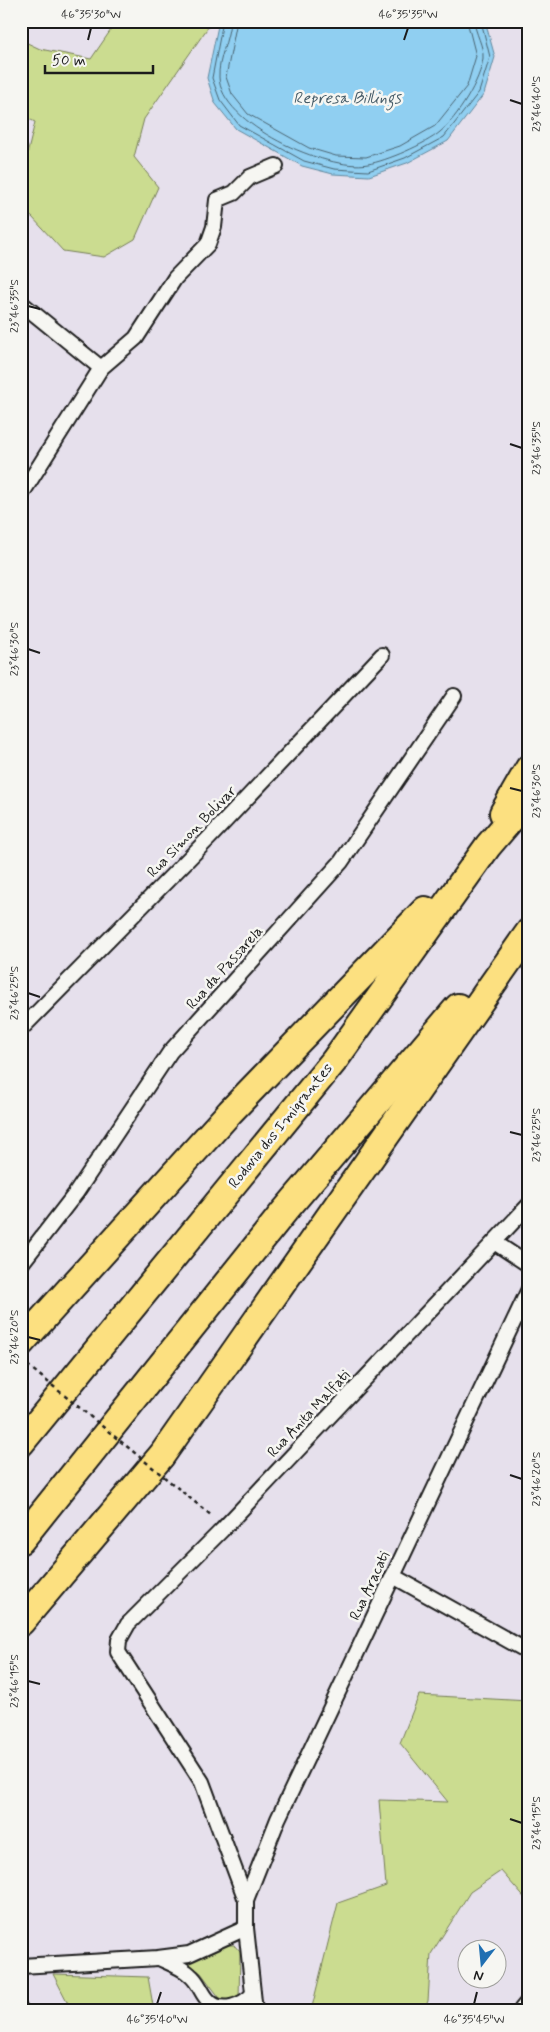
<svg xmlns="http://www.w3.org/2000/svg" width="550" height="2032" font-family="Mynerve,sans-serif">
<style>
.green{fill:#cbdc90;stroke:#747c56}
.water{fill:#90cff1;stroke:#62879c}
.lines{fill:none;stroke-linecap:round;stroke-linejoin:round}
.shore{stroke:#4a6471;stroke-width:1}
.service-casing{stroke:#1c1c1c;stroke-width:11}
.minor-casing{stroke:#1c1c1c;stroke-width:18}
.secondary-casing{stroke:#1c1c1c;stroke-width:24}
.motorway-casing{stroke:#1c1c1c;stroke-width:30}
.service{stroke:#f6f6f2;stroke-width:7}
.minor{stroke:#f6f6f2;stroke-width:14}
.secondary{stroke:#f6f6f2;stroke-width:20}
.motorway{stroke:#fce080;stroke-width:26}
.path-bridge{stroke:#1c1c1c;stroke-width:2.5;stroke-dasharray:4 4;stroke-linecap:butt}
.ticks{fill:none;stroke:#1c1c1c;stroke-width:2}
.labels{text-anchor:middle;dominant-baseline:central;stroke-width:5;stroke-linejoin:round;paint-order:stroke}
.street-label{font-size:15px;fill:#1c1c1c;stroke:#f6f6f2}
.water-label{font-size:16px;font-style:italic;fill:#455b67;stroke:#f6f6f2}
.neatline{fill:none;stroke:#1c1c1c;stroke-width:2}
.ticks-label{font-size:12px;text-anchor:middle;fill:#1c1c1c}
</style>
<rect width="100%" height="100%" fill="#e6e0ec"/>
<filter id="ink" filterUnits="userSpaceOnUse"><feTurbulence type="fractalNoise" baseFrequency=".02" numOctaves="2"/><feDisplacementMap in="SourceGraphic" scale="10" xChannelSelector="R" yChannelSelector="G"/><feConvolveMatrix kernelMatrix="1 2 1 2 8 2 1 2 1" color-interpolation-filters="sRGB"/></filter>
<g filter="url(#ink)">
<g class="green">
<path d="M117 21H211V23L144 119 134 157 158 187 135 239 104 257 63 251 32 217 21 211V159L27 155 35 122 21 115V40L40 49 91 59Z"/>
<path d="M419 1695 529 1701V1903L501 1871 470 1892 431 1954 428 2001 423 2011H311L338 1903 386 1886 379 1800 448 1802 400 1743Z"/>
<path d="M228 1945H234L240 1952 239 1998 237 2002 222 2001 201 1973 180 1958 204 1955Z"/>
<path d="M53 1974 148 1977 154 2011H72Z"/>
</g>
<path class="water" d="M219 21H485L495 57 484 94 448 141 407 163 369 176 333 174 302 166 236 129 215 103 207 78Z"/>
<g class="lines">
<g class="shore">
<path d="M223 21 212 78 220 100 239 125 304 161 334 169 368 171 405 158 444 137 479 92 490 57 481 21"/>
<path d="M230 21C229 40 218 59 219 77 220 124 327 172 368 164 386 161 426 144 440 132 457 118 481 80 483 58 484 46 475 33 474 21"/>
<path d="M237 21 226 77 232 94 248 114 309 148 336 156 366 157 400 146 435 126 467 86 476 56 467 21"/>
</g>
<defs>
<path id="service" d="M21 2005 25 2011"/>
<g id="minor">
<path d="M21 303 101 368"/>
<path d="M21 495 101 368 136 338 175 278 208 244 214 227 217 200 234 193 250 177 276 166"/>
<path d="M21 1029 210 837 382 655"/>
<path d="M494 1242 529 1265"/>
<path d="M21 1264 76 1193 170 1052 341 862 454 696"/>
<path d="M393 1576 529 1652"/>
<path d="M246 1900 278 1819 529 1289"/>
<path d="M159 1958C169 1963 182 1967 190 1975 199 1982 201 1993 208 2000 221 2015 243 2005 253 1994"/>
<path d="M21 1966 158 1958 189 1954 246 1928"/>
<path d="M255 2011 246 1928V1900L202 1782 118 1652 119 1640 128 1624 222 1530 529 1205"/>
</g>
<path id="secondary" d="M524 2011 529 2005"/>
<g id="motorway">
<path d="M503 813 529 768"/>
<path d="M21 1343 230 1112 425 910"/>
<path d="M21 1443 334 1061 488 846 529 798"/>
<path d="M21 1540 283 1213 458 1007"/>
<path d="M21 1622 162 1455 529 932"/>
</g>
</defs>
<use href="#service" class="service-casing"/>
<use href="#minor" class="minor-casing"/>
<use href="#secondary" class="secondary-casing"/>
<use href="#motorway" class="motorway-casing"/>
<use href="#service" class="service"/>
<use href="#minor" class="minor"/>
<use href="#secondary" class="secondary"/>
<use href="#motorway" class="motorway"/>
<path class="path-bridge" d="M21 1360 212 1516"/>
</g>
</g>
<path class="ticks" d="M88 40 91 28M404 40 408 28M510 100 522 104M28 306 40 309M510 444 522 448M28 649 40 653M510 788 522 791M28 993 40 997M510 1132 522 1135M28 1337 40 1340M510 1475 522 1479M28 1681 40 1684M510 1819 522 1823M157 2004 161 1992M474 2004 477 1992"/>
<g class="labels">
<g class="street-label">
<text transform="translate(192 832) rotate(-46)">Rua Simon Bolivar</text>
<text transform="translate(225 968) rotate(-48)">Rua da Passarela</text>
<text transform="translate(281 1126) rotate(-51)">Rodovia dos Imigrantes</text>
<text transform="translate(309 1414) rotate(-47)">Rua Anita Malfati</text>
<text transform="translate(370 1586) rotate(-65)">Rua Aracati</text>
</g>
<g class="water-label">
<text x="347" y="98">Represa Billings</text>
</g>
</g>
<rect width="550" height="2032" fill="none" stroke="#f6f6f2" stroke-width="55"/>
<g transform="translate(482 1964) rotate(196)"><circle r="24" fill="#f6f6f2" stroke="#9f9f9c"/>
<path d="M0-4L9 19L0 12L-9 19Z" fill="#1f6fb2"/>
<text y="-8" font-size="14" font-weight="bold" text-anchor="middle" fill="#1c1c1c">N</text>
</g>
<path d="M45 65v8h108v-8" fill="none" stroke="#1c1c1c" stroke-width="2.5"/>
<text x="52" y="65" font-size="15" fill="#1c1c1c" stroke="#f6f6f2" stroke-width="4" paint-order="stroke">50 m</text>
<rect x="28" y="28" width="494" height="1976" class="neatline"/>
<g class="ticks-label">
<text x="91" y="18">46°35'30"W</text>
<text x="408" y="18">46°35'35"W</text>
<text transform="translate(536 104) rotate(-90)" y="4">23°46'40"S</text>
<text transform="translate(14 306) rotate(-90)" y="4">23°46'35"S</text>
<text transform="translate(536 448) rotate(-90)" y="4">23°46'35"S</text>
<text transform="translate(14 649) rotate(-90)" y="4">23°46'30"S</text>
<text transform="translate(536 791) rotate(-90)" y="4">23°46'30"S</text>
<text transform="translate(14 993) rotate(-90)" y="4">23°46'25"S</text>
<text transform="translate(536 1135) rotate(-90)" y="4">23°46'25"S</text>
<text transform="translate(14 1337) rotate(-90)" y="4">23°46'20"S</text>
<text transform="translate(536 1479) rotate(-90)" y="4">23°46'20"S</text>
<text transform="translate(14 1681) rotate(-90)" y="4">23°46'15"S</text>
<text transform="translate(536 1823) rotate(-90)" y="4">23°46'15"S</text>
<text x="157" y="2023">46°35'40"W</text>
<text x="474" y="2023">46°35'45"W</text>
</g>
</svg>
